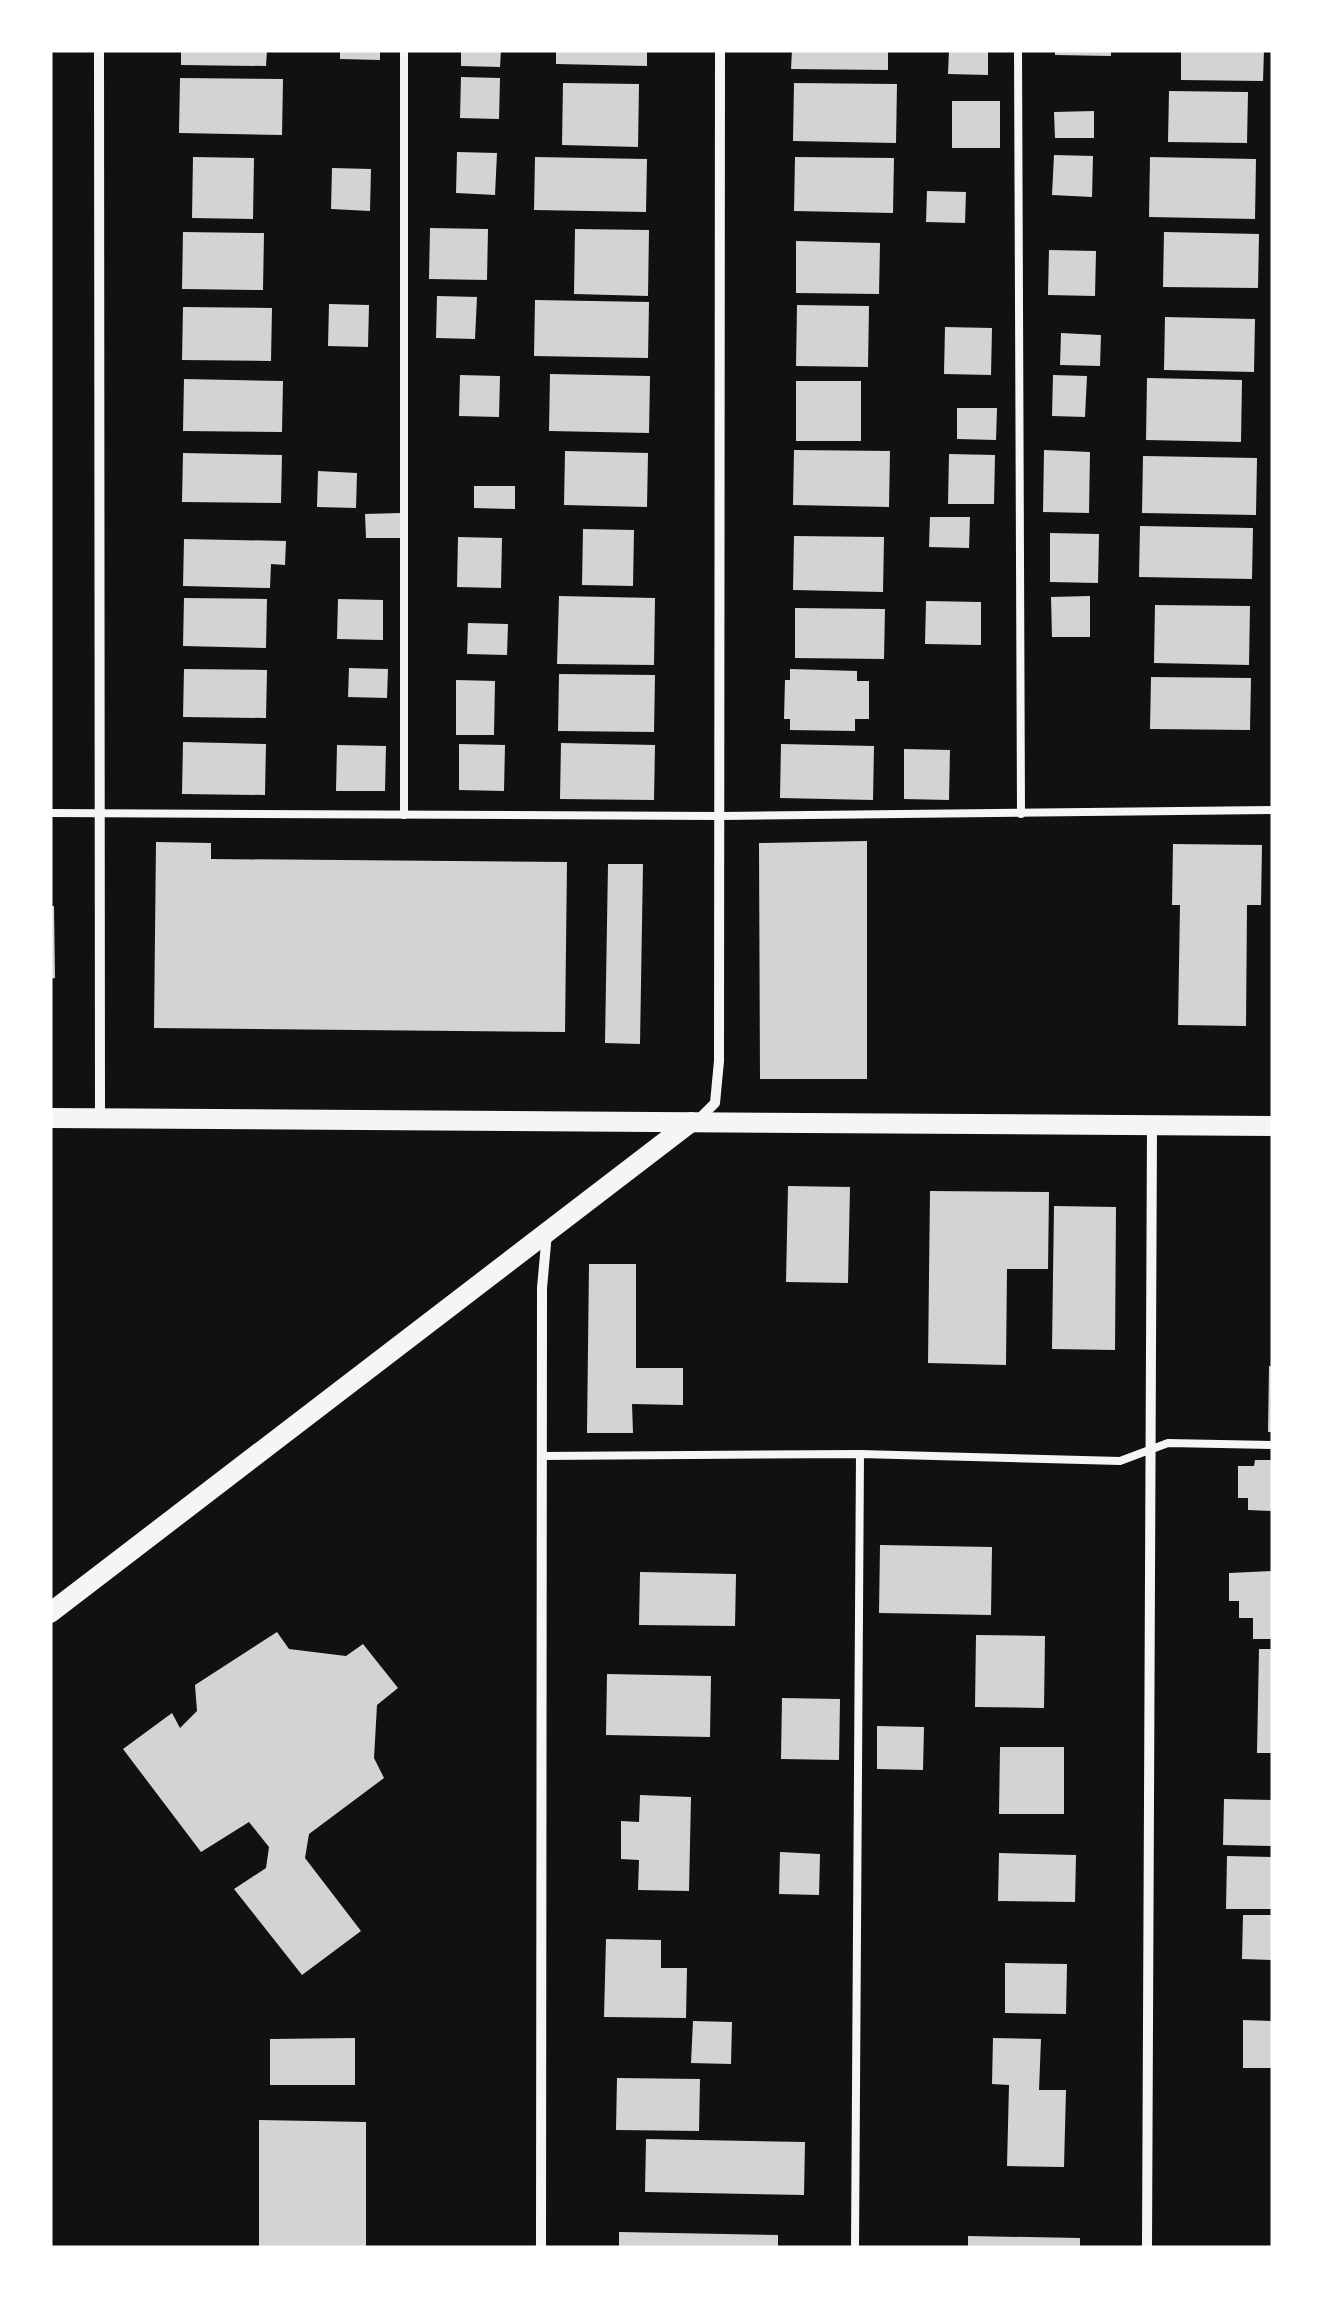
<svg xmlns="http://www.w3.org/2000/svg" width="1323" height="2298" font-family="Bitter,serif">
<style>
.building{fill:#d3d3d3}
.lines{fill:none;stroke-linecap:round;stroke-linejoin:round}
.service{stroke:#f5f5f5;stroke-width:8}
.minor{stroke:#f5f5f5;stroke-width:10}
.secondary{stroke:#f5f5f5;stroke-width:20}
</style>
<rect width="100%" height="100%" fill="#111"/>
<g class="building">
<path d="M181 50H267L266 66 181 65Z"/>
<path d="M340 50H380V60L340 59Z"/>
<path d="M461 50H501L500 67 461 66Z"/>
<path d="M556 50H647V66L556 64Z"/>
<path d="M792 50H888V70L791 69Z"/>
<path d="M949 50H988V75L948 74Z"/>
<path d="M1055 50H1111V56L1055 55Z"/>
<path d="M1181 50H1264L1263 81 1181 80Z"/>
<path d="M461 77 500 78 499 119 460 118Z"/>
<path d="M180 78 283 79 282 135 179 133Z"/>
<path d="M563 83 639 84 638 147 562 145Z"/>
<path d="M794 83 897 84 896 143 793 141Z"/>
<path d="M1169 91 1248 92 1247 143 1168 142Z"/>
<rect x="952" y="101" width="48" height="47"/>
<path d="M1094 111V138H1055L1054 112Z"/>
<path d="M457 152 497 153 495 195 456 193Z"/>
<path d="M1054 155 1093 156 1092 197 1052 195Z"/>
<path d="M193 157 254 158 253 219 192 218Z"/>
<path d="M535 157 647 159 646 212 534 210Z"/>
<path d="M795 157 894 158 893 213 794 211Z"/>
<path d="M1150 157 1256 159 1255 219 1149 217Z"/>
<path d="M332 168 371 169 370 211 331 209Z"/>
<path d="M927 191 966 192 965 223 926 222Z"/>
<path d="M430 228 488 229 487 280 429 279Z"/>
<path d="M575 229 649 230 648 296 574 294Z"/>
<path d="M183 232 264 233 263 290 182 289Z"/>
<path d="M1164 232 1259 234 1258 288 1163 287Z"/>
<path d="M796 241 880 243 879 294 796 293Z"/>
<path d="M1049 250 1096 251 1095 296 1048 295Z"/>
<path d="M437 296 477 297 475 339 436 338Z"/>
<path d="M535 300 649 302 648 358 534 356Z"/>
<path d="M329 304 369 305 368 347 328 346Z"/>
<path d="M797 305 869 306 868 367 796 366Z"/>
<path d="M183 307 272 308 271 361 182 360Z"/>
<path d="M1165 317 1255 319 1254 372 1164 370Z"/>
<path d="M945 327 992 328 991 375 944 374Z"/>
<path d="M1061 333 1101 335 1100 366 1060 365Z"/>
<path d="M550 374 650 376 649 433 549 431Z"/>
<path d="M460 375 500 376 499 417 459 416Z"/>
<path d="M1053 375 1087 376 1085 417 1052 416Z"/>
<path d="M1147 378 1242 380 1241 442 1146 440Z"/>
<path d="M184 379 283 381 282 432 183 431Z"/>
<rect x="796" y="381" width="65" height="60"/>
<path d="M957 408H997L996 440 957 439Z"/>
<path d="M794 450 890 451 889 507 793 505Z"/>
<path d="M1044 450 1090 452 1089 513 1043 512Z"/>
<path d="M565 451 648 453 647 507 564 505Z"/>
<path d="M183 453 282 455 281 503 182 502Z"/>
<path d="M949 454 995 455 994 504H948Z"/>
<path d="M1143 456 1257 458 1256 515 1142 513Z"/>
<path d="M318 471 357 473 356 508 317 507Z"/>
<path d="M474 486H515V509L474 508Z"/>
<path d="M400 513 401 538H366L365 514Z"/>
<path d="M930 517H970L969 548 929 547Z"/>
<path d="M1140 526 1253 528 1252 579 1139 577Z"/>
<path d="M583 529 634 530 633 586 582 585Z"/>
<path d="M1050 533 1099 534 1098 583 1050 582Z"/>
<path d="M794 536 884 537 883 592 793 590Z"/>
<path d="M458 537 502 538 501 588 457 587Z"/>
<path d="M184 539 286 541 285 565 271 564 270 588 183 586Z"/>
<path d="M559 596 655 598 654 665 557 664Z"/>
<path d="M1090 596V637H1052L1051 597Z"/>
<path d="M184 598 267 599 266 648 183 646Z"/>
<path d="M338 599 383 600V640L337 639Z"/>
<path d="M926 601 981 602V645L925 644Z"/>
<path d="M1155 605 1250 606 1249 665 1154 663Z"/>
<path d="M795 608 885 609 884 659 795 658Z"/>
<path d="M468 623 508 624 507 655 467 654Z"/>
<path d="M349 668 388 669 387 698 348 697Z"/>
<path d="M184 669 267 670 266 718 183 717Z"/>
<path d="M790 669 857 671V681H869V719H855V731L790 730V719H784L785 680H790Z"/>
<path d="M559 674 655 675 654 732 558 731Z"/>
<path d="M1151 677 1251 678 1250 730 1150 729Z"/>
<path d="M456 680 495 681 494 735H456Z"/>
<path d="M183 742 266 744 265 795 182 794Z"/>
<path d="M561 743 655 745 654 800 560 799Z"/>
<path d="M459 744 505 745 504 791 459 790Z"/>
<path d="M781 744 874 746 873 800 780 798Z"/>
<path d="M337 745 386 746 385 791H336Z"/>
<path d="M904 749 950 750 949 800 904 799Z"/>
<path d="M867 841V1079H760L759 843Z"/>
<path d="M156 842 211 843V859L567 862 565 1032 154 1028Z"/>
<path d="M1173 844 1262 845 1261 905H1247L1246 1026 1178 1025 1180 905H1172Z"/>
<path d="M608 864H643L640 1044 605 1043Z"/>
<path d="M50 906H54L55 978 50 979Z"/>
<path d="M788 1186 850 1187 848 1283 786 1282Z"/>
<path d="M930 1191 1049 1192 1048 1269H1007L1006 1365 928 1363Z"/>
<path d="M1054 1206 1116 1207 1115 1350 1052 1349Z"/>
<path d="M589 1264H636V1368H683V1405L632 1404 633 1433H587Z"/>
<path d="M1269 1366H1273V1432H1268Z"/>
<path d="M1255 1460H1273V1511L1248 1510V1498H1238V1466H1254Z"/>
<path d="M880 1545 992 1547 991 1615 879 1613Z"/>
<path d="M1273 1571V1639H1253V1618H1239V1601H1229V1573Z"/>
<path d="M640 1572 736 1574 735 1626 639 1625Z"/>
<path d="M277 1632 289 1649 346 1656 363 1644 398 1688 377 1705 374 1758 384 1778 309 1834 305 1858 361 1931 302 1975 234 1889 266 1868 269 1847 249 1822 201 1852 123 1749 172 1713 180 1728 197 1711 195 1685Z"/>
<path d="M976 1635 1045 1636 1044 1708 975 1707Z"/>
<path d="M1259 1649H1273V1753H1257Z"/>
<path d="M607 1674 711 1676 710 1737 606 1735Z"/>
<path d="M782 1698 840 1699 839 1760 781 1759Z"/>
<path d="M877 1726 924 1727 923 1770 877 1769Z"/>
<path d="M1000 1747H1064V1814H999Z"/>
<path d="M640 1795 691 1797 689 1891 638 1890 639 1860 621 1859V1821L639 1822Z"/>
<path d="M1224 1799 1273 1800V1846L1223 1845Z"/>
<path d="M780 1852 820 1854 819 1895 779 1894Z"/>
<path d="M999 1853 1076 1855 1075 1902 998 1901Z"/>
<path d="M1227 1856 1273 1857V1909H1226Z"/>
<path d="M1243 1915H1273V1960L1242 1959Z"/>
<path d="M606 1939 661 1940V1968H687L686 2018 604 2017Z"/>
<path d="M1005 1963 1067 1964 1066 2014 1005 2013Z"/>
<path d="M1243 2020 1273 2021V2068H1243Z"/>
<path d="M693 2021 732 2022 731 2064 691 2063Z"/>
<path d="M355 2038V2085H270V2039Z"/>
<path d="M993 2038 1041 2039 1039 2090H1066L1064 2167 1007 2166 1009 2085 992 2084Z"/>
<path d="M617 2078 700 2079 699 2131 616 2130Z"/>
<path d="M259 2120 366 2122V2248H259Z"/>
<path d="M646 2139 805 2142 804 2195 645 2192Z"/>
<path d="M619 2232 778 2235V2248H619Z"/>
<path d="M968 2236 1080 2238V2248H968Z"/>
</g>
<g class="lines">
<g class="service">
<path d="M404 50V815"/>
<path d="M1018 50 1021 814"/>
<path d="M50 813 720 816 1273 810"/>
<path d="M542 1456 860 1454 1120 1461 1168 1443 1273 1445"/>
<path d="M855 2248 860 1454"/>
</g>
<g class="minor">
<path d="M99 50 100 1118"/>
<path d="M701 1117 715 1103 719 1061 720 50"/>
<path d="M541 2248 542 1288 547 1233"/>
<path d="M1147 2248 1152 1126"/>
</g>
<g class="secondary">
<path d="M50 1118 1273 1126"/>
<path d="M50 1613 691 1122"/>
</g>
</g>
<rect width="1323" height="2298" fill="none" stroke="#ffffff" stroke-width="105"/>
</svg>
